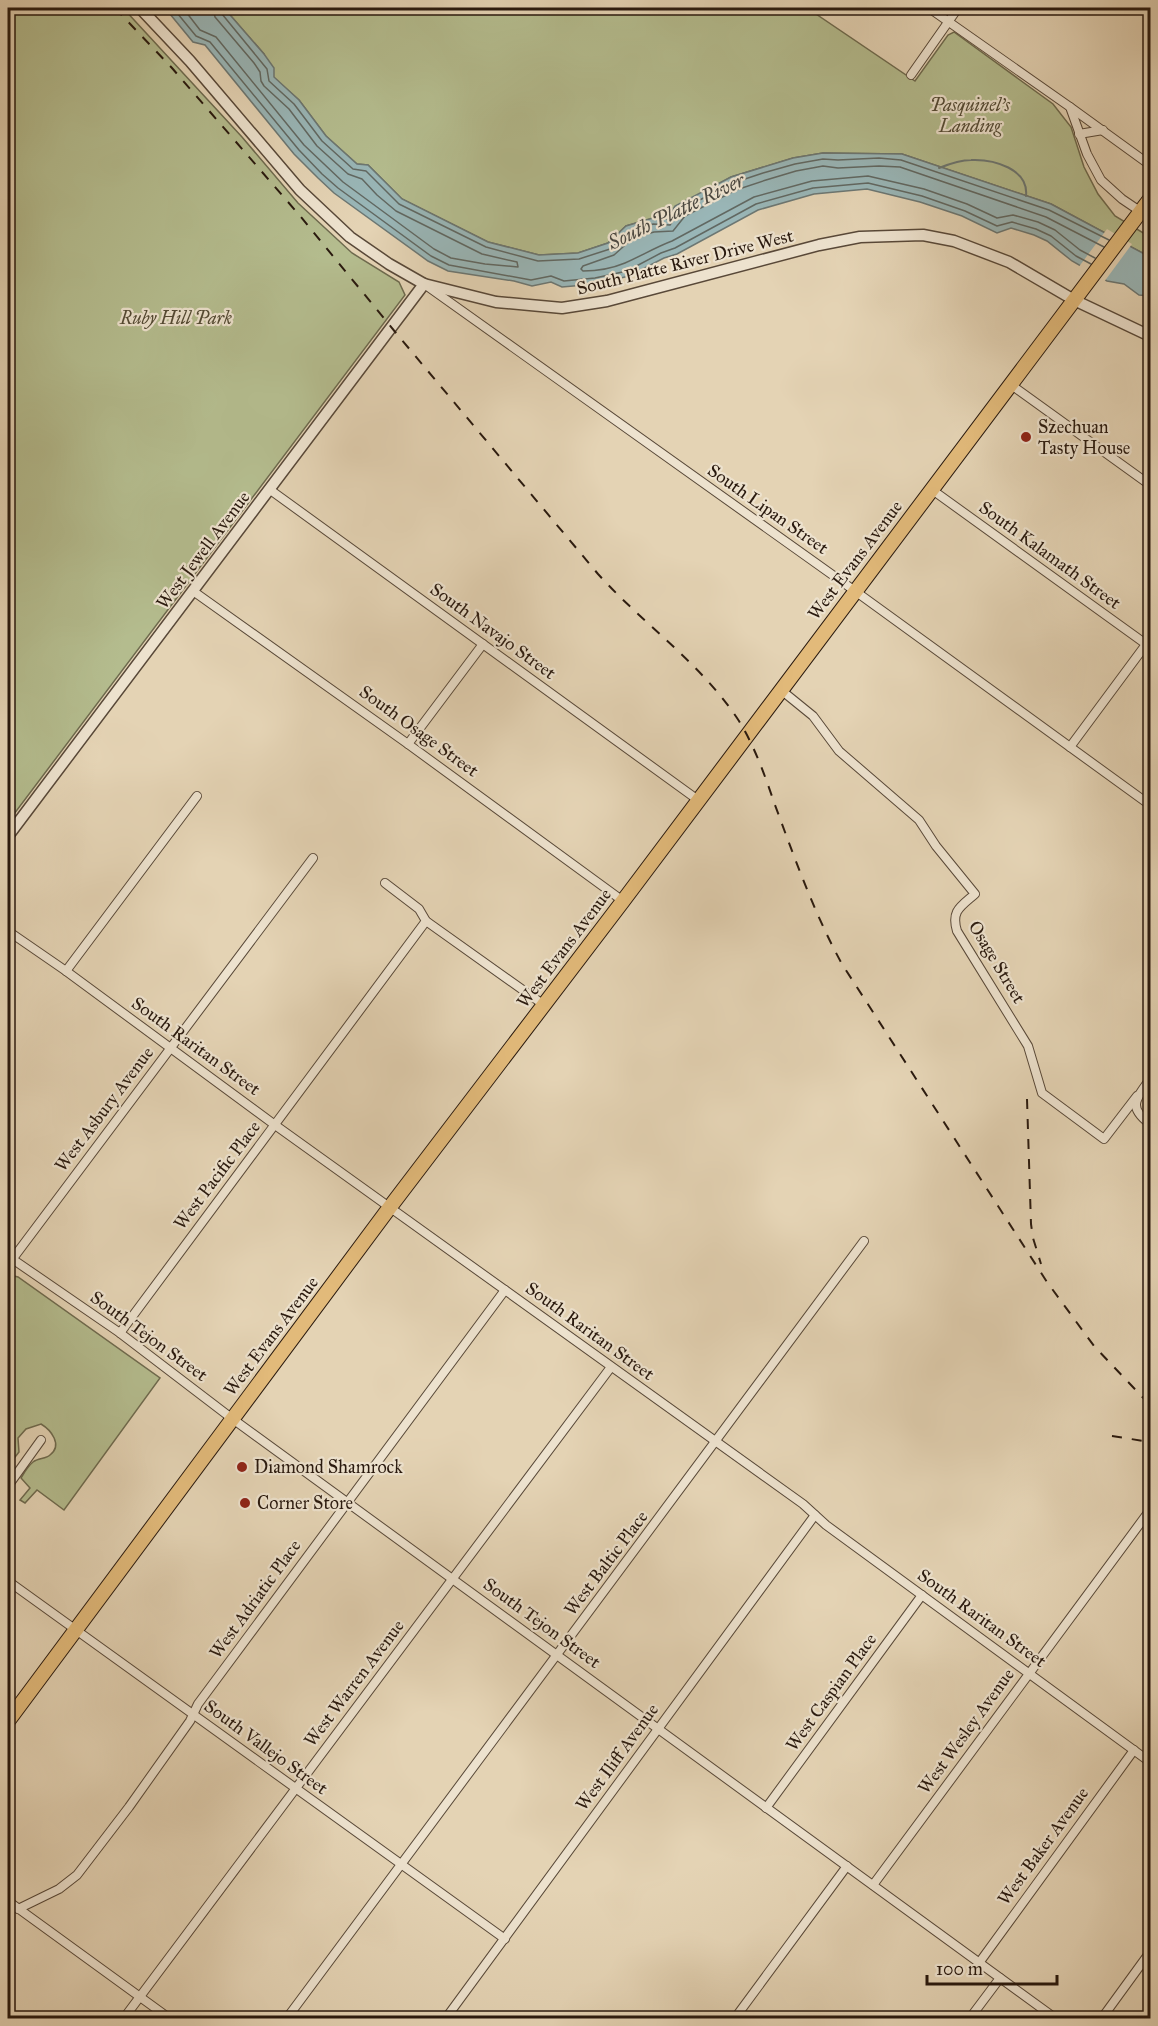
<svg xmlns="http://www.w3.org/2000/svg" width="1158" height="2026" font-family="'IM FELL Great Primer',serif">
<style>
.green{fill:#b4bc8e;stroke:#6e6a4e;stroke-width:1.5}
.water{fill:#99b6b7;stroke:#6c7773;stroke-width:1.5}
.pier{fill:#e4d3b4}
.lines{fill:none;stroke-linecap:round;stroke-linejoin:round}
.shore{stroke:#616862;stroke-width:1.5}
.stream{stroke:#6c7773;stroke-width:2}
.minor-casing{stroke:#584838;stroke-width:10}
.tertiary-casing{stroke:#584838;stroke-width:13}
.primary-casing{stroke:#29190e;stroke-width:16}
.minor{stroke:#ede2ce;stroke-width:8}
.tertiary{stroke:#ede2ce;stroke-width:10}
.primary{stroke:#e2ba7a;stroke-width:14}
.rail{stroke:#29190e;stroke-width:2;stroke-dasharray:10 10;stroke-linecap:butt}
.poi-dot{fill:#8f2418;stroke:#ede2ce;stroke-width:2}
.labels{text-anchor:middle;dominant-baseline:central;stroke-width:4.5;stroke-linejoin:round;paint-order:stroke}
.park-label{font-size:18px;font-style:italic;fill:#534a34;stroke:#ede2ce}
.street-label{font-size:18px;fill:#29190e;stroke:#ede2ce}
.poi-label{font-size:18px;fill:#29190e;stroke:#ede2ce;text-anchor:start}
.water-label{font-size:20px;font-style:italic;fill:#4b4841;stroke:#ede2ce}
</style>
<rect width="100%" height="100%" fill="#e4d3b4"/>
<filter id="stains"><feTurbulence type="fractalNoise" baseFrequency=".00333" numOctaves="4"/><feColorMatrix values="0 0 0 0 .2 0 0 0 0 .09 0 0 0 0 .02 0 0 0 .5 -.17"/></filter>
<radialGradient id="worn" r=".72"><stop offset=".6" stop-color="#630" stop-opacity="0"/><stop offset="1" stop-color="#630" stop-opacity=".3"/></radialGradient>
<g class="green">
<path d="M8 8H123L242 137 298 203 352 253 399 282 405 295 8 822Z"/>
<path d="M224 8H807L915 81 948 35 954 32 1053 104 1071 127 1084 167 1098 194 1115 216 1150 237V257L1051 204 902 154 823 153 793 158 731 177 705 192 667 220 653 218 626 226 608 243 578 253 539 255 488 242 402 199 368 165 357 164 326 136 299 100 273 77 264 54Z"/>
<path d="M14 1276 18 1277 160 1378 64 1510 37 1490 25 1503 20 1500 30 1488 21 1478C24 1473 28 1466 33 1462 38 1458 46 1459 50 1455 63 1445 51 1430 41 1424L26 1429 18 1438 19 1452 8 1466V1282Z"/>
</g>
<path class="water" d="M165 8H224L264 54 274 68V77L299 100 326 136 357 164 368 165 402 199 488 242 539 255 578 253 608 243 626 226 653 218 667 219 675 206 731 177 793 158 823 153 902 154 1051 204 1150 257V296L1139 295 1124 284 1107 281 1072 261 1047 241 1034 235 1011 228 997 233 962 216 920 202 867 189 814 194 758 210 677 254 664 258 629 276 596 284 562 287 551 282 532 286 514 281 448 271 428 261 334 193 318 178 294 154 205 45 193 42Z"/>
<path class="pier" d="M1107 229 1132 244 1104 282 1078 268Z"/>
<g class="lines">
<g class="shore">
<path d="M173 8 196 36 210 42 299 150 322 174 338 188 431 256 449 265 531 280 551 276 564 281 595 278 627 271 661 253 675 248 756 204 813 188 868 183 922 196 965 211 997 226 1012 222 1036 229 1051 236 1076 256 1091 264"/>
<path d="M183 8 200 30 216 37 304 145 343 182 434 249 451 258 485 264 518 267 517 262 482 254 396 211 377 195 362 179 348 174 317 146 289 109 264 86 261 81 260 72 254 63 215 17 213 8"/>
<path d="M220 8 222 14 267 69 269 81 294 104 322 141 353 169 366 171 399 204 486 247 538 261 579 259 610 249 629 232 653 224 670 225 680 210 733 183 763 173 795 164 823 159 838 160 879 158 901 160 1049 210 1109 240"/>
<path d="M1095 258 1080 250 1055 230 1038 222 1013 215 997 218 967 204 924 189 868 176 812 181 754 197 672 241C656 247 641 256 625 263 613 268 597 271 583 271L581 269 583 266 614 255 633 238 654 232 673 231 685 216 736 190 766 180 796 171 823 166 838 168 879 166 900 167 1046 217 1104 247"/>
</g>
<path class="stream" d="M939 168C949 164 961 160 971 160 994 159 1029 169 1026 196"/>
<defs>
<g id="minor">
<path d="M929 8 1070 107 1087 154 1101 180 1122 199 1150 218"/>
<path d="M911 75 958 8"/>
<path d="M1070 107 1150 165"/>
<path d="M1079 134 1103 130"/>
<path d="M427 286 855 591 1150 805"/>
<path d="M1010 384 1150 485"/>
<path d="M269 489 698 800"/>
<path d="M931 489 1150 647"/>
<path d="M193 591 408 744 623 901"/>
<path d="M781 690 813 716 839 751 919 820 936 846 975 894C960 907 951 911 957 931L1028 1046 1042 1093 1104 1139 1137 1096"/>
<path d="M408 744 483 644"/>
<path d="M1070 747 1150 639"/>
<path d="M385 883 419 909 426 921 544 1005"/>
<path d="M8 931 66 971 275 1125 803 1504 826 1525 1150 1762"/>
<path d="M66 971 197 796"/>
<path d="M1150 1079C1136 1099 1127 1107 1150 1124"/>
<path d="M8 1256 120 1333 230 1417 1055 2018"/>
<path d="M8 1265 313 858"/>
<path d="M120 1333 426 921"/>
<path d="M8 1486 41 1440"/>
<path d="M8 1581 505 1939"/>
<path d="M766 1808 922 1595"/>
<path d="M873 1885 1150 1510"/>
<path d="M8 1901 169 2018"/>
<path d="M18 1909 59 1889 77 1875 129 1807 190 1721 198 1704 505 1290"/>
<path d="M979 1963 1134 1750"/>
<path d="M124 2018 611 1367"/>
<path d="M287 2018 864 1241"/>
<path d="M446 2018 815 1515"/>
<path d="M735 2018 847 1866"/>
<path d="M970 2018 1000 1978"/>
<path d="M1102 2018 1150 1952"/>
</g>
<g id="tertiary">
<path d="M140 8 190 61 300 190 350 237 389 264 424 284 496 302 562 308 607 301 819 245 860 237 923 235 954 241 1009 262 1074 300 1150 336"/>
<path d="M8 836 424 284"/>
</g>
<path id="primary" d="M8 1721 390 1207 623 901 1150 199"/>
</defs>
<use href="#minor" class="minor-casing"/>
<use href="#tertiary" class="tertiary-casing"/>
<use href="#primary" class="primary-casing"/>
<use href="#minor" class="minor"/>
<use href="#tertiary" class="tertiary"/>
<use href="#primary" class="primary"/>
<g class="rail">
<path d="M115 8 172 68 301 217 396 333 598 574C644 625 701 663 739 721 755 747 765 776 775 805 795 859 814 913 842 964L1047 1282 1094 1346 1150 1405"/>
<path d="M1027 1099 1031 1224 1033 1238 1041 1264"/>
<path d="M1112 1436 1150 1442"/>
</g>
</g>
<g class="poi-dot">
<circle cx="1026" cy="437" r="6"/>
<circle cx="242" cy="1467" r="6"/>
<circle cx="245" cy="1503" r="6"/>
</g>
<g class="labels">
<g class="park-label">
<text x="970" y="105">Pasquinel's<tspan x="970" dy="21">Landing</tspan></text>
<text x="176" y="318">Ruby Hill Park</text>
</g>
<g class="street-label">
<text transform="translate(685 262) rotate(-14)">South Platte River Drive West</text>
<text transform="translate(768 509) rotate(35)">South Lipan Street</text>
<text transform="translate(203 550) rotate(-53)">West Jewell Avenue</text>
<text transform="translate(1050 555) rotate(36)">South Kalamath Street</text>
<text transform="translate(855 560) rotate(-53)">West Evans Avenue</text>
<text transform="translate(493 631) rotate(36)">South Navajo Street</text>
<text transform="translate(419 731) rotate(36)">South Osage Street</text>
<text transform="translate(564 948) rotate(-53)">West Evans Avenue</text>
<text transform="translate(997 962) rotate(59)">Osage Street</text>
<text transform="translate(196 1046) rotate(36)">South Raritan Street</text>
<text transform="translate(104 1109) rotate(-53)">West Asbury Avenue</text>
<text transform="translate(217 1175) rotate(-53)">West Pacific Place</text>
<text transform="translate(590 1331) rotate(36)">South Raritan Street</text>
<text transform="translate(149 1336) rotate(36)">South Tejon Street</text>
<text transform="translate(271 1336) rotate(-53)">West Evans Avenue</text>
<text transform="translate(606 1563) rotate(-53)">West Baltic Place</text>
<text transform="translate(255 1599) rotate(-54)">West Adriatic Place</text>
<text transform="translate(982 1618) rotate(36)">South Raritan Street</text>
<text transform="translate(542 1623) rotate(36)">South Tejon Street</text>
<text transform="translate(354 1683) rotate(-53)">West Warren Avenue</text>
<text transform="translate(831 1692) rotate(-54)">West Caspian Place</text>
<text transform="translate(966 1731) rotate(-54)">West Wesley Avenue</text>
<text transform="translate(266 1747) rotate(36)">South Vallejo Street</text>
<text transform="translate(617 1757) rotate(-54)">West Iliff Avenue</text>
<text transform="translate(1043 1846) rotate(-54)">West Baker Avenue</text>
</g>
<g class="poi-label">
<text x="1038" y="427">Szechuan<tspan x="1038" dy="21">Tasty House</tspan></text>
<text x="254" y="1467">Diamond Shamrock</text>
<text x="257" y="1503">Corner Store</text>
</g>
<g class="water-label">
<text transform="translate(676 211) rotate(-26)">South Platte River</text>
</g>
</g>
<rect width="1158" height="2026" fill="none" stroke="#e4d3b4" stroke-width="30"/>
<rect x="9" y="9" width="1140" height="2008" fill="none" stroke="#29190e" stroke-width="3"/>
<rect x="15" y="15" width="1128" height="1996" fill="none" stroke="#29190e" stroke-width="1.5"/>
<path d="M927 1975v9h130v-9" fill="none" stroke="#29190e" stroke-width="3"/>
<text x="936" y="1975" font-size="18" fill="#29190e" stroke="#ede2ce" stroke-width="4.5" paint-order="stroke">100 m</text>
<rect width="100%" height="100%" filter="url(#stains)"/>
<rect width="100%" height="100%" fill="url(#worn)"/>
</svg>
